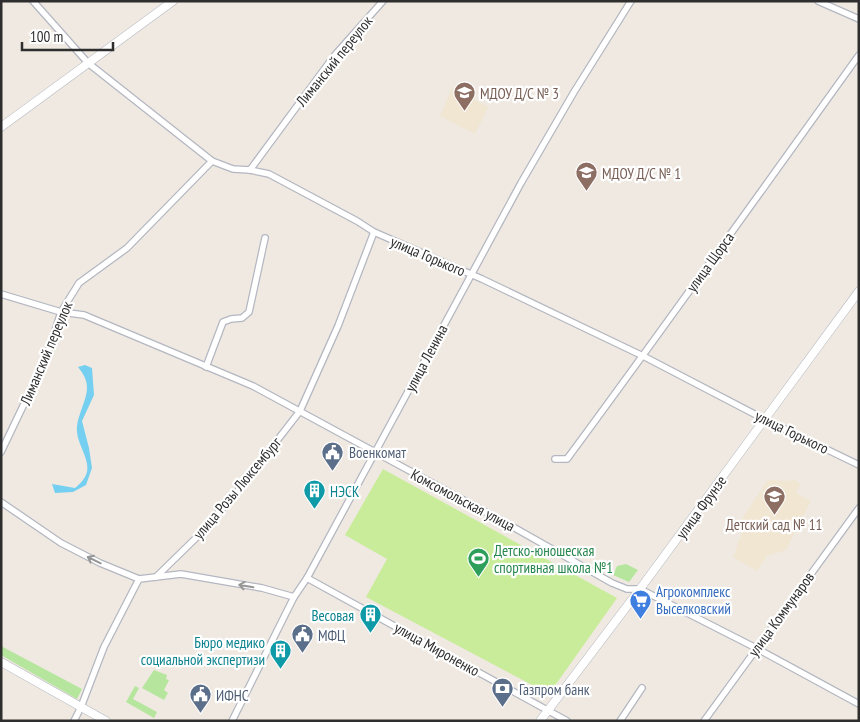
<svg xmlns="http://www.w3.org/2000/svg" width="860" height="722" font-family="'PT Sans Narrow',sans-serif">
<style>
.education{fill:#f0e6d1}
.green{fill:#b6e59e}
.pitch{fill:#c9ec9a}
.water{fill:#75cff0}
.lines{fill:none;stroke-linecap:round;stroke-linejoin:round}
.street-casing{stroke:#b4b7c1;stroke-width:8}
.secondary-casing{stroke:#b4b7c1;stroke-width:9}
.street{stroke:#fff;stroke-width:5.5}
.secondary{stroke:#fff;stroke-width:8}
.oneway{stroke:#969696}
.labels{text-anchor:middle;dominant-baseline:central;stroke-width:4.5;stroke-linejoin:round;paint-order:stroke}
.street-label{font-size:15px;fill:#2e2e2e;stroke:#fff}
.education-label{font-size:15px;fill:#785e54;stroke:#fff;text-anchor:start}
.service-label{font-size:15px;fill:#4e5e75;stroke:#fff;text-anchor:start}
.culture-label{font-size:15px;fill:#0d838f;stroke:#fff;text-anchor:end}
.leisure-label{font-size:15px;fill:#27864d;stroke:#fff;text-anchor:start}
.shop-label{font-size:15px;fill:#366cbe;stroke:#fff;text-anchor:start}
</style>
<rect width="100%" height="100%" fill="#efe9e1"/>
<g class="education">
<path d="M452 88 488 107 475 134 440 116Z"/>
<path d="M793 479 800 484 796 493 811 501 786 550 767 556 757 571 733 557 737 547V544L742 534 735 529 768 480 791 481Z"/>
</g>
<g class="green">
<path d="M626 564 638 570 629 582 613 575 617 566Z"/>
<path d="M1 646 82 689 77 699 1 655Z"/>
<path d="M154 670 167 675 166 679 169 680 164 690 168 693 164 700 142 688Z"/>
<path d="M135 686 139 688 133 699 157 712 154 718 126 702Z"/>
</g>
<path class="pitch" d="M383 469 617 598 549 694 366 597 387 559 345 535Z"/>
<path class="water" d="M85 365 92 368 94 395 82 421 89 448 92 468 86 485 73 492 55 493 52 484 75 488C80 484 85 479 87 472 90 460 77 443 77 431 76 414 91 396 86 381 85 376 81 371 78 367Z"/>
<g class="lines">
<defs>
<g id="street">
<path d="M33 1 88 63 212 161 233 169 250 170 269 174 357 221 374 232 482 279 643 356 764 419 859 465"/>
<path d="M818 1 859 19"/>
<path d="M250 170 334 56 383 1"/>
<path d="M1 294 61 312 84 315 253 386 506 523 612 583 627 589H640L756 648 859 704"/>
<path d="M206 367 223 322 231 319 242 318 249 312 265 238"/>
<path d="M1 452 47 356 61 312 79 283 127 248 212 161"/>
<path d="M555 459H567C666 325 762 190 859 55"/>
<path d="M1 502 61 543 100 563 139 579 181 574 262 588 294 597"/>
<path d="M156 577 198 536 237 492 300 411 338 326 374 232"/>
<path d="M307 578 567 721"/>
<path d="M74 721 81 707 104 647 139 579"/>
<path d="M232 721 294 597 307 578 521 183 574 92 631 1"/>
<path d="M620 721 642 688"/>
<path d="M704 721 859 508"/>
</g>
<g id="secondary">
<path d="M1 127 173 1"/>
<path d="M1 662 106 721"/>
<path d="M540 721 640 589 859 291"/>
</g>
</defs>
<use href="#street" class="street-casing"/>
<use href="#secondary" class="secondary-casing"/>
<use href="#street" class="street"/>
<use href="#secondary" class="secondary"/>
</g>
<defs><path id="oneway-shaft" d="M-6 0H5M1.5-3L5.5 0L1.5 3" fill="none" stroke-width="1.6" stroke-linecap="round" stroke-linejoin="round" transform="scale(1.25)"/></defs>
<g class="oneway">
<use href="#oneway-shaft" transform="translate(94 560) rotate(-154)"/>
<use href="#oneway-shaft" transform="translate(246 586) rotate(-170)"/>
</g>
<defs>
<symbol id="school-pin" viewBox="-11 -11 22 30"><path d="M0 17L-7.5 6A9.5 9.5 0 1 1 7.5 6Z" fill="#8d6e63" stroke="#fff"/><path d="M0-5L7-2L0 1L-7-2ZM-4 1L0 2.5L4 1V4Q0 6-4 4Z" fill="#fff"/></symbol>
<symbol id="civic-pin" viewBox="-11 -11 22 30"><path d="M0 17L-7.5 6A9.5 9.5 0 1 1 7.5 6Z" fill="#5c6f8a" stroke="#fff"/><path d="M-.6-6.5H3V-4.5H.6V-3L4-1V1h2V6H-6V1h2V-1L-.6-3ZM-1.2 2.5V6h2.4V2.5Z" fill="#fff"/></symbol>
<symbol id="building-pin" viewBox="-11 -11 22 30"><path d="M0 17L-7.5 6A9.5 9.5 0 1 1 7.5 6Z" fill="#0f9aa8" stroke="#fff"/><path d="M-4-6H4V6H1V3H-1V6H-4ZM-2.5-4.3h1.7v1.8h-1.7ZM.8-4.3h1.7v1.8H.8ZM-2.5-1h1.7V.8h-1.7ZM.8-1h1.7V.8H.8Z" fill="#fff"/></symbol>
<symbol id="stadium-pin" viewBox="-11 -11 22 30"><path d="M0 17L-7.5 6A9.5 9.5 0 1 1 7.5 6Z" fill="#2e9e5b" stroke="#fff"/><path d="M0-5a6.5 5 0 1 0 0 10a6.5 5 0 1 0 0-10ZM-3.5-1.8h7v3.6h-7Z" fill="#fff"/></symbol>
<symbol id="supermarket-pin" viewBox="-11 -11 22 30"><path d="M0 17L-7.5 6A9.5 9.5 0 1 1 7.5 6Z" fill="#3f7fe0" stroke="#fff"/><path d="M-6-5.5h2.5l.6 2H6L4.5 2H-2.5L-4.4-4H-6ZM-1.5 3.2a1.3 1.3 0 1 0 .1 0ZM3 3.2a1.3 1.3 0 1 0 .1 0Z" fill="#fff"/></symbol>
<symbol id="bank-pin" viewBox="-11 -11 22 30"><path d="M0 17L-7.5 6A9.5 9.5 0 1 1 7.5 6Z" fill="#5c6f8a" stroke="#fff"/><path d="M-6-4H6V4H-6ZM0-2.3a2.3 2.3 0 1 0 0 4.6a2.3 2.3 0 1 0 0-4.6Z" fill="#fff"/></symbol>
</defs>
<g fill-rule="evenodd">
<use href="#school-pin" x="452" y="80" width="25" height="34"/>
<use href="#school-pin" x="574" y="160" width="25" height="34"/>
<use href="#civic-pin" x="320" y="440" width="25" height="34"/>
<use href="#building-pin" x="302" y="478" width="25" height="34"/>
<use href="#school-pin" x="762" y="484" width="25" height="34"/>
<use href="#stadium-pin" x="466" y="546" width="25" height="34"/>
<use href="#supermarket-pin" x="628" y="588" width="25" height="34"/>
<use href="#building-pin" x="358" y="602" width="25" height="34"/>
<use href="#civic-pin" x="290" y="622" width="25" height="34"/>
<use href="#building-pin" x="268" y="638" width="25" height="34"/>
<use href="#bank-pin" x="490" y="676" width="25" height="34"/>
<use href="#civic-pin" x="188" y="682" width="25" height="34"/>
</g>
<g class="labels">
<g class="street-label">
<text transform="translate(334 61) rotate(-51)">Лиманский переулок</text>
<text transform="translate(428 256) rotate(23)">улица Горького</text>
<text transform="translate(710 262) rotate(-54)">улица Щорса</text>
<text transform="translate(46 353) rotate(-67)">Лиманский переулок</text>
<text transform="translate(426 358) rotate(-62)">улица Ленина</text>
<text transform="translate(792 432) rotate(26)">улица Горького</text>
<text transform="translate(237 488) rotate(-50)">улица Розы Люксембург</text>
<text transform="translate(463 500) rotate(28)">Комсомольская улица</text>
<text transform="translate(701 507) rotate(-54)">улица Фрунзе</text>
<text transform="translate(781 614) rotate(-54)">улица Коммунаров</text>
<text transform="translate(437 649) rotate(29)">улица Мироненко</text>
</g>
<g class="education-label">
<text x="480" y="93">МДОУ Д/С № 3</text>
<text x="602" y="173">МДОУ Д/С № 1</text>
<text x="774" y="524" text-anchor="middle">Детский сад № 11</text>
</g>
<g class="service-label">
<text x="349" y="452">Военкомат</text>
<text x="318" y="635">МФЦ</text>
<text x="519" y="689">Газпром банк</text>
<text x="216" y="695">ИФНС</text>
</g>
<g class="culture-label">
<text x="330" y="491" text-anchor="start">НЭСК</text>
<text x="354" y="615">Весовая</text>
<text x="265" y="642">Бюро медико<tspan x="265" dy="17">социальной экспертизи</tspan></text>
</g>
<g class="leisure-label">
<text x="494" y="550">Детско-юношеская<tspan x="494" dy="17">спортивная школа №1</tspan></text>
</g>
<g class="shop-label">
<text x="656" y="591">Агрокомплекс<tspan x="656" dy="17">Выселковский</tspan></text>
</g>
</g>
<rect width="860" height="722" fill="none" stroke="#2e2e2e" stroke-width="5"/>
<path d="M22 42v8h91v-8" fill="none" stroke="#2e2e2e" stroke-width="2.5"/>
<text x="30" y="42" font-size="15" fill="#2e2e2e" stroke="#ffffff" stroke-width="4" paint-order="stroke">100 m</text>
</svg>
